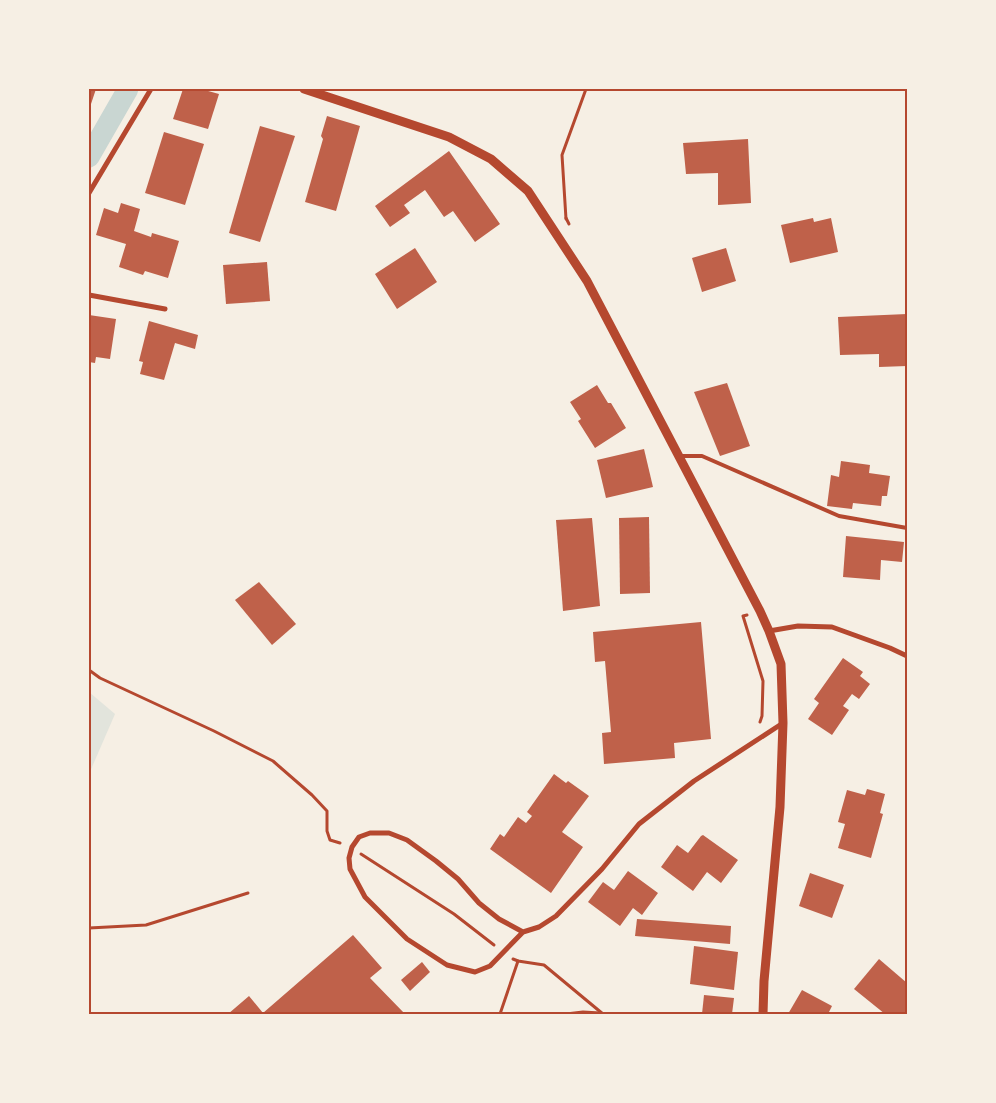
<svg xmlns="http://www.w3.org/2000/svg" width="996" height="1103" font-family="Manrope,sans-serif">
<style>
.green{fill:#e2e4dc}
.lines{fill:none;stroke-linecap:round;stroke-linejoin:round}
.canal{stroke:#c9d6d2;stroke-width:21}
.building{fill:#bf614a}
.path{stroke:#b5482f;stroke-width:3}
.service{stroke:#b5482f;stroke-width:4}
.minor{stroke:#b5482f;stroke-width:5}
.tertiary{stroke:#b5482f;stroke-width:9}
.neatline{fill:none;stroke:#b5482f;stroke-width:2}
</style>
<rect width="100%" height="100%" fill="#f6efe4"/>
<path class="green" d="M89 692 115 714 89 774Z"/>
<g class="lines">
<path class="canal" d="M89 157 128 89"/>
</g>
<g class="building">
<path d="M89 89H96L89 110Z"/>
<path d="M183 89H201L219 94 208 129 173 119Z"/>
<path d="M327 116 360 126 336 211 305 202 323 139 321 136Z"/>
<path d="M260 126 295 136 260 242 229 233Z"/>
<path d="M164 132 204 144 185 205 145 193Z"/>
<path d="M748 139 751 203 718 205V173L686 174 683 143Z"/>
<path d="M449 151 500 224 475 242 453 211 444 217 425 190 404 205 410 213 390 227 375 206Z"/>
<path d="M121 203 140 209 134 231 151 237 152 233 179 241 168 278 145 271 143 275 119 267 126 244 96 235 104 208 118 213Z"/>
<path d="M813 218 814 222 831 218 838 252 790 263 781 225Z"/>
<path d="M415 248 437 282 397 309 375 274Z"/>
<path d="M726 248 736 281 702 292 692 258Z"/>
<path d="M267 262 270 301 226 304 223 265Z"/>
<path d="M907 314V366L879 367V354L840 355 838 317Z"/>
<path d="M89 315 116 319 110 359 96 357 95 363 89 362Z"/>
<path d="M149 321 198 335 195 349 175 343 164 380 140 374 143 362 139 361Z"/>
<path d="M727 383 750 446 720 456 694 392Z"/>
<path d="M597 385 608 403H611L626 428 595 448 578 421 581 419 570 402Z"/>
<path d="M644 449 653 487 606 498 597 460Z"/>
<path d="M841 461 870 465 869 473 890 476 887 496H882L881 506 853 503 852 509 827 506 831 475 839 477Z"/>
<path d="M649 517 650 593 620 594 619 518Z"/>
<path d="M592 518 600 606 563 611 556 520Z"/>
<path d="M846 536 904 542 902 562 881 560 880 580 843 577Z"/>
<path d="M259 582 296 624 272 645 235 600Z"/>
<path d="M701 622 711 739 674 743 675 758 604 764 602 733 611 732 605 661 595 662 593 632Z"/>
<path d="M843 658 863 672 860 676 870 684 859 699 852 694 843 706 849 710 832 735 808 719 819 703 814 699Z"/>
<path d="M554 774 566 783 568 781 589 796 562 832 583 847 551 893 490 849 500 834 504 837 518 817 526 823 532 816 527 812Z"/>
<path d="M867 789 885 794 880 813 883 814 871 858 838 848 845 824 838 822 847 790 865 795Z"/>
<path d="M703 835 738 860 721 883 707 872 693 891 661 867 677 845 688 853 701 836Z"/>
<path d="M628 871 658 893 642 915 633 908 620 926 588 902 603 882 614 890Z"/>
<path d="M810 873 844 885 832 918 799 906Z"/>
<path d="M637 919 731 926 730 944 635 936Z"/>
<path d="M353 935 382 968 370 978 405 1014H228L249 996 263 1013Z"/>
<path d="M694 946 738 952 734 990 690 984Z"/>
<path d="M879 959 907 983V1014H885L854 989Z"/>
<path d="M422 962 430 972 410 991 401 980Z"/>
<path d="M802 990 832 1006 828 1014H788Z"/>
<path d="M704 995 734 998 732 1014H702Z"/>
</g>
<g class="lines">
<g class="path">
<path d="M566 218 569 224"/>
<path d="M566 219 562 155 586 89"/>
<path d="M747 615 743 616 763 681 762 716 760 722"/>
<path d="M89 670 100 678 214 731 273 761 312 795 327 811V831L330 840 340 843"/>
<path d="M361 854 454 914 494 945"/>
<path d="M89 928 146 925 248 893"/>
<path d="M513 959 518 961 544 965 603 1014"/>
<path d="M500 1014 518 961"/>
<path d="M566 1014 583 1012 600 1013"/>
</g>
<path class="service" d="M680 456H702L839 516 907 528"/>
<g class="minor">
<path d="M89 193 151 89"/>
<path d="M89 295 165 309"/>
<path d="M769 631 798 626 832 627 890 648 907 656"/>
<path d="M523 932 499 919 479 903 458 879 436 861 407 840 389 833H370L359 837 352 847 349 858 350 869 365 897 407 939 447 965 475 972 490 966 523 932 539 927 556 916 602 869 639 824 694 781 783 723"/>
</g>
<path class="tertiary" d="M304 89 449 137 491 159 528 191 587 281 760 611 769 631 781 664 783 723 780 807 764 981 763 1014"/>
</g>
<rect width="996" height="1103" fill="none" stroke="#f6efe4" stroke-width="180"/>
<rect x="90" y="90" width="816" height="923" class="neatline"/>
</svg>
